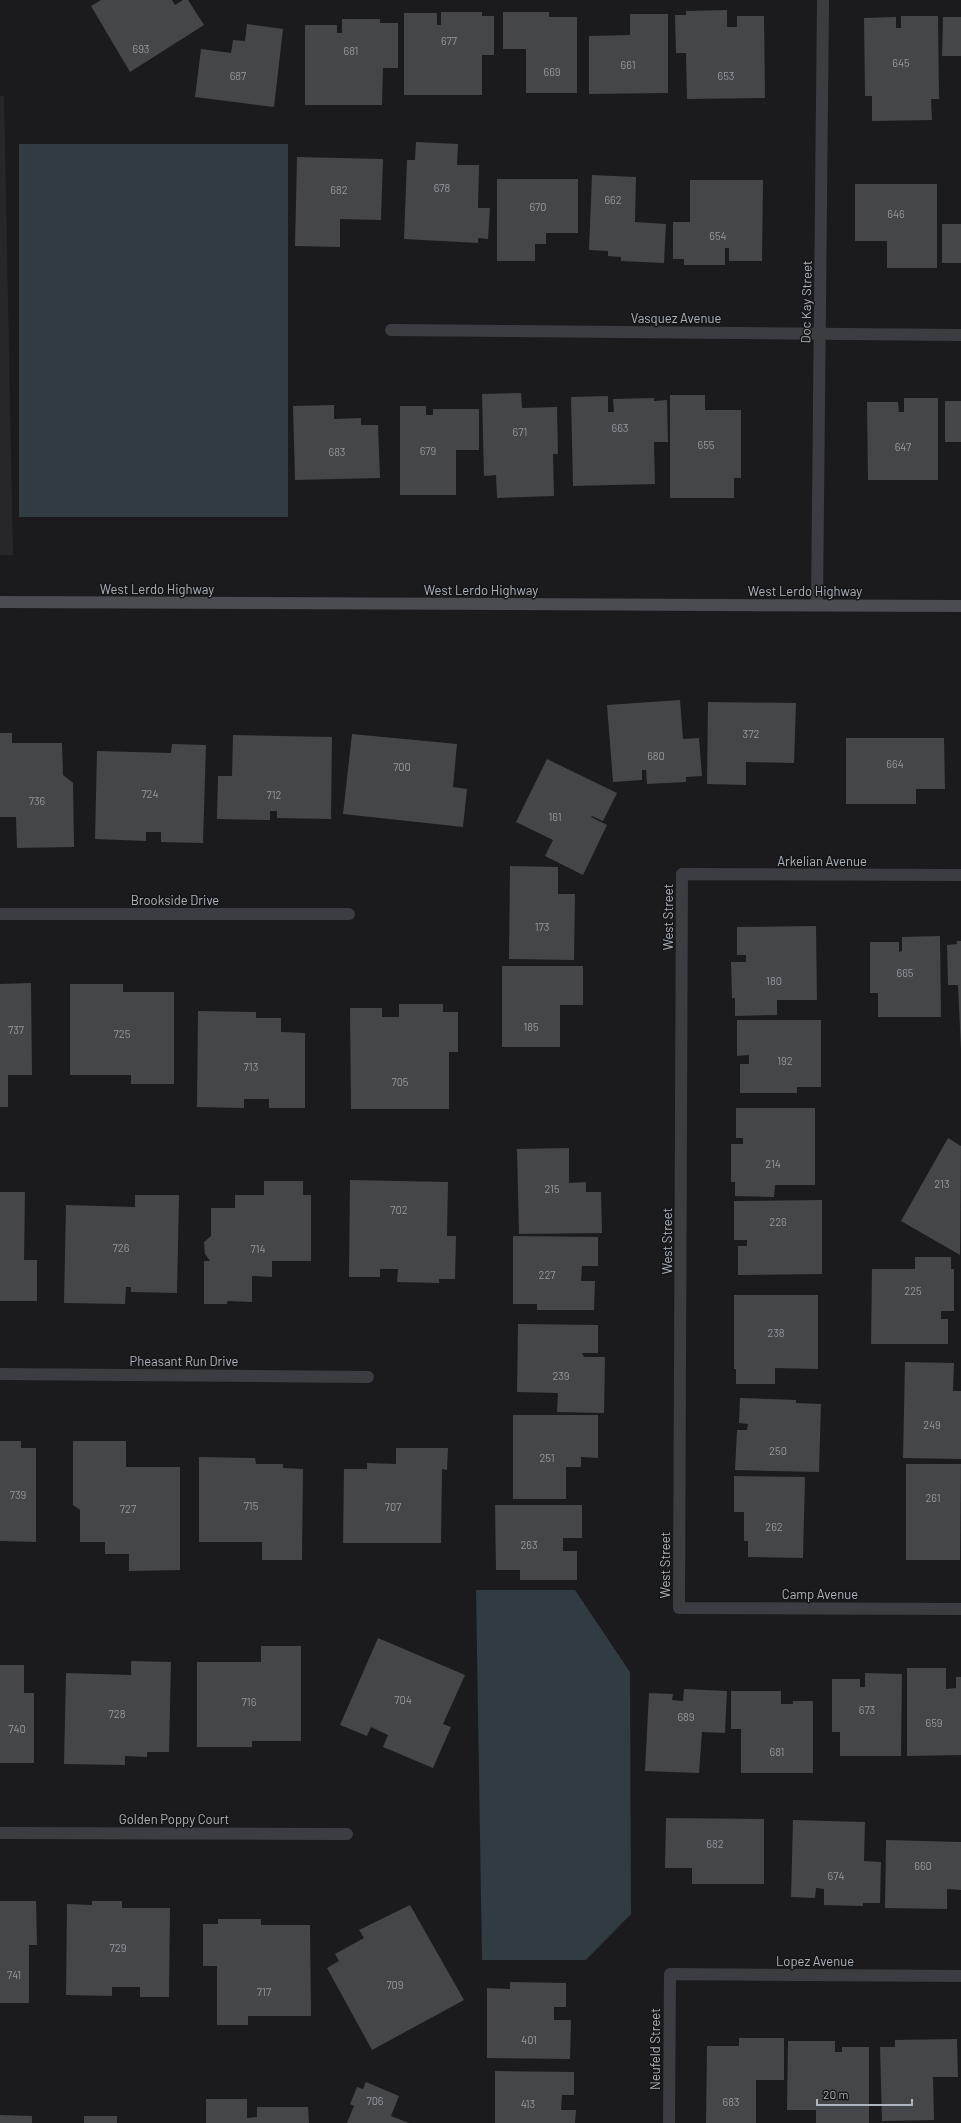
<svg xmlns="http://www.w3.org/2000/svg" width="961" height="2123" font-family="Barlow,sans-serif">
<style>
.built{fill:#27272a}
.water{fill:#303b42}
.building{fill:#45464a}
.lines{fill:none;stroke-linecap:round;stroke-linejoin:round}
.minor{stroke:#3c3d42;stroke-width:12}
.secondary{stroke:#4a4c52;stroke-width:12}
.labels{text-anchor:middle;dominant-baseline:central;stroke-width:3;stroke-linejoin:round;paint-order:stroke}
.number-label{font-size:11px;fill:#9398a0}
.street-label{font-size:13px;fill:#adb3bc;stroke:#161618}
</style>
<rect width="100%" height="100%" fill="#1b1b1d"/>
<path class="built" d="M0 96H4L13 555H0Z"/>
<g class="water">
<rect x="19" y="144" width="269" height="373"/>
<path d="M476 1590H575L630 1672 631 1914 586 1960H482Z"/>
</g>
<g class="building">
<path d="M101 0H172L175 5 183 0H188L204 25 130 72 91 6Z"/>
<path d="M727 10V27H737V16H764L765 98 687 99 686 53H676L675 15H686V11Z"/>
<path d="M441 12H482V16H494V55H482V95H404V13H437V25H441Z"/>
<path d="M503 12H549V17H577V93H526V49H503Z"/>
<path d="M630 14H668V93L589 94V36L630 35Z"/>
<path d="M901 16H938L939 99H931L932 120 872 121V96H865L864 18 896 17V28H901Z"/>
<path d="M943 17H961V56H942Z"/>
<path d="M342 19H380V23H398V68H383L382 105H305V25H337V33H342Z"/>
<path d="M247 24 283 29 274 107 195 97 201 49 231 53 233 40 245 41Z"/>
<path d="M416 142 458 144 457 165H479L478 208H490L488 239 478 238V243L404 239 407 160H415Z"/>
<path d="M297 157 383 159 381 220 340 219V247L295 246Z"/>
<path d="M592 175 636 177 635 222 666 224 664 263 621 261V257L608 256V251L589 250Z"/>
<path d="M497 179H578V233H546V244H535V261H497Z"/>
<path d="M690 180H763L762 261H729V248H725V265H684V259H673V222H690Z"/>
<path d="M855 184H937V268H887V241H855Z"/>
<rect x="942" y="224" width="19" height="39"/>
<path d="M521 393 522 408 557 407 558 454H553L554 496 497 498 496 475 484 476 482 394Z"/>
<path d="M670 395H705V410H741V478H734V498H670Z"/>
<path d="M608 396V412H614L613 399 654 398V401L667 400 668 442H654L655 484 573 486 571 397Z"/>
<path d="M904 398H938V480H868L867 402H898L899 412H904Z"/>
<rect x="945" y="401" width="16" height="41"/>
<path d="M334 405V419L361 418V425H378L380 478 295 480 293 406Z"/>
<path d="M400 406H426V415H433V409H479V450H456V495H400Z"/>
<path d="M680 700 683 739 699 738 702 776 686 777V782L647 784 646 770H642V780L613 782 607 705Z"/>
<path d="M708 702 796 703 794 763 746 762V785L707 784Z"/>
<path d="M0 733H12V743H62L63 775 73 783 74 847 17 848 16 817H0Z"/>
<path d="M352 734 457 744 453 787 467 789 463 827 343 814Z"/>
<path d="M233 735 332 737 331 819 277 818V811H270V820L217 819 218 776H232Z"/>
<path d="M846 738H944L945 789H916V804H846Z"/>
<path d="M172 744 206 745 203 843 161 842V832H146V841L95 839 97 751 171 753Z"/>
<path d="M547 759 617 793 603 821 592 816 591 817 607 825 583 875 545 856 553 840 516 822Z"/>
<path d="M510 866 558 867V894H575L574 960 509 959Z"/>
<path d="M816 926 817 1000H777V1015L735 1016V998H732L731 962H746V955H737V927Z"/>
<path d="M940 936 941 1017H878V993H870V942H899V952L902 951V937Z"/>
<path d="M957 941H961V1050L958 985H948L947 945 957 944Z"/>
<path d="M502 966H583V1005H560V1047H502Z"/>
<path d="M31 983 32 1075H8V1107H0V984Z"/>
<path d="M70 984H123V992H174V1084H131V1075H70Z"/>
<path d="M399 1004H443V1012H458V1052H449V1109H351L350 1008H382V1017H399Z"/>
<path d="M198 1011 256 1012V1018H281V1032L305 1033V1108H269V1099H244V1108L197 1107Z"/>
<path d="M737 1020H821V1087H797V1093H740V1064H749V1055L737 1056Z"/>
<path d="M736 1108H815V1185H775L774 1197 735 1196V1182H731V1144H743V1138H736Z"/>
<path d="M948 1138 961 1146 960 1255 901 1221Z"/>
<path d="M569 1148V1183L586 1182V1192H601L602 1233 519 1234 517 1149Z"/>
<path d="M350 1180 448 1182 447 1236H456L455 1279H439V1283L397 1282 398 1269H380V1277H349Z"/>
<path d="M264 1181H303V1195H311V1261H272V1277L252 1276V1302L227 1301V1304H204V1261H210L205 1254 204 1242 211 1236V1208H235V1195H264Z"/>
<path d="M0 1192H25L24 1260H37V1301H0Z"/>
<path d="M135 1195H179L177 1293 131 1292V1287H126L125 1304 64 1303 66 1205 135 1207Z"/>
<path d="M822 1200V1274L738 1275V1246H747V1240H734V1201Z"/>
<path d="M513 1236 598 1237V1266H582L581 1281H595L594 1310H537V1304H513Z"/>
<path d="M915 1257H951V1269H954V1311H941V1319H948V1344H871L872 1269H915Z"/>
<path d="M734 1295H818V1369L775 1368V1384H736V1369H734Z"/>
<path d="M518 1324 598 1325V1353H582L584 1357H605L604 1413 557 1412 558 1393 517 1392Z"/>
<path d="M905 1362 954 1363 953 1391H961V1459L903 1458Z"/>
<path d="M740 1398 796 1400V1403L821 1404 819 1472 735 1470 737 1430H747L748 1424 739 1423Z"/>
<path d="M513 1415H598V1458L581 1457V1467H566V1499H513Z"/>
<path d="M0 1441H21V1448H36V1542L0 1541Z"/>
<path d="M73 1441H126V1467H180V1570L129 1571V1554H105V1542H80V1510L73 1505Z"/>
<path d="M396 1448H448L447 1470 442 1469 441 1543H343L344 1469H367V1463L396 1464Z"/>
<path d="M199 1457 255 1458 256 1464H283V1468L303 1469 302 1560H262V1542H199Z"/>
<path d="M906 1464H961L960 1560H906Z"/>
<path d="M734 1476 805 1477 803 1558 748 1557V1541H744V1512H734Z"/>
<path d="M495 1505H582V1538H563V1551H577V1580H520V1570H496Z"/>
<path d="M378 1638 465 1675 443 1724 451 1727 433 1768 383 1747 388 1735 371 1727 367 1736 340 1725Z"/>
<path d="M261 1646H301V1741H252V1747H197V1662H261Z"/>
<path d="M131 1661 171 1662 169 1752H147V1757L125 1756V1765L64 1764 66 1673 131 1675Z"/>
<path d="M0 1665H24V1693H34V1763H0Z"/>
<path d="M907 1668H946V1689L956 1688V1677H961V1755L907 1756Z"/>
<path d="M865 1673 902 1674 901 1756H840V1732H832V1679H860V1687H865Z"/>
<path d="M684 1689 727 1691 725 1733 702 1732 699 1773 645 1771 649 1693 673 1694 672 1700 683 1701Z"/>
<path d="M731 1691H781V1704H793V1701H813V1773H741V1729H731Z"/>
<path d="M666 1818 764 1819V1884H692V1868H665Z"/>
<path d="M793 1820 865 1822 864 1861 881 1862 880 1903H863V1906L824 1905V1889L816 1888 815 1898 791 1897Z"/>
<path d="M886 1840 961 1842V1890L947 1889V1909L885 1908Z"/>
<path d="M0 1901H36L37 1945H29V2003H0Z"/>
<path d="M92 1901H122V1908H170L169 1997H140V1987H112V1996L66 1995 67 1904 92 1905Z"/>
<path d="M410 1905 464 2000 372 2050 327 1968 339 1961 335 1954 364 1938 359 1930Z"/>
<path d="M218 1919H261V1925H310L311 2016H248V2025H217V1966H203V1924H218Z"/>
<path d="M510 1982 566 1983V2007H554V2020H571L570 2059 487 2058V1988L510 1989Z"/>
<path d="M739 2038H784V2080H756V2123H706L707 2046H739Z"/>
<path d="M957 2039 958 2077H933L934 2120 882 2121 880 2047H895V2040Z"/>
<path d="M788 2041H835V2052H842V2047H869V2123H816V2110H787Z"/>
<path d="M495 2071 574 2072V2095H562L561 2110H576L575 2123H495Z"/>
<path d="M366 2082 399 2096 391 2116 409 2123H347L354 2106 350 2104 357 2087 363 2089Z"/>
<path d="M206 2099H247V2118L257 2117V2107H308L309 2123H206Z"/>
<path d="M0 2115 32 2116V2123H0Z"/>
<rect x="84" y="2116" width="33" height="7"/>
</g>
<g class="lines">
<g class="minor">
<path d="M391 330 961 335"/>
<path d="M817 605 823 0"/>
<path d="M961 875 682 874 679 1608 961 1609"/>
<path d="M0 914H349"/>
<path d="M0 1374 368 1377"/>
<path d="M0 1833 347 1834"/>
<path d="M669 2123 670 1974 961 1976"/>
</g>
<path class="secondary" d="M0 602 961 606"/>
</g>
<g class="labels">
<g class="number-label">
<text x="449" y="40">677</text>
<text x="141" y="48">693</text>
<text x="351" y="50">681</text>
<text x="901" y="62">645</text>
<text x="628" y="64">661</text>
<text x="552" y="71">669</text>
<text x="238" y="75">687</text>
<text x="726" y="75">653</text>
<text x="442" y="187">678</text>
<text x="339" y="189">682</text>
<text x="613" y="199">662</text>
<text x="538" y="206">670</text>
<text x="896" y="213">646</text>
<text x="718" y="235">654</text>
<text x="620" y="427">663</text>
<text x="520" y="431">671</text>
<text x="706" y="444">655</text>
<text x="903" y="446">647</text>
<text x="428" y="450">679</text>
<text x="337" y="451">683</text>
<text x="751" y="733">372</text>
<text x="656" y="755">680</text>
<text x="895" y="763">664</text>
<text x="402" y="766">700</text>
<text x="150" y="793">724</text>
<text x="274" y="794">712</text>
<text x="37" y="800">736</text>
<text x="555" y="816">161</text>
<text x="542" y="926">173</text>
<text x="905" y="972">665</text>
<text x="774" y="980">180</text>
<text x="531" y="1026">185</text>
<text x="16" y="1029">737</text>
<text x="122" y="1033">725</text>
<text x="785" y="1060">192</text>
<text x="251" y="1066">713</text>
<text x="400" y="1081">705</text>
<text x="773" y="1163">214</text>
<text x="942" y="1183">213</text>
<text x="552" y="1188">215</text>
<text x="399" y="1209">702</text>
<text x="778" y="1221">226</text>
<text x="121" y="1247">726</text>
<text x="258" y="1248">714</text>
<text x="547" y="1274">227</text>
<text x="913" y="1290">225</text>
<text x="776" y="1332">238</text>
<text x="561" y="1375">239</text>
<text x="932" y="1424">249</text>
<text x="778" y="1450">250</text>
<text x="547" y="1457">251</text>
<text x="18" y="1494">739</text>
<text x="933" y="1497">261</text>
<text x="251" y="1505">715</text>
<text x="393" y="1506">707</text>
<text x="128" y="1508">727</text>
<text x="774" y="1526">262</text>
<text x="529" y="1544">263</text>
<text x="403" y="1699">704</text>
<text x="249" y="1701">716</text>
<text x="867" y="1709">673</text>
<text x="117" y="1713">728</text>
<text x="686" y="1716">689</text>
<text x="934" y="1722">659</text>
<text x="17" y="1728">740</text>
<text x="777" y="1751">681</text>
<text x="715" y="1843">682</text>
<text x="923" y="1865">660</text>
<text x="836" y="1875">674</text>
<text x="118" y="1947">729</text>
<text x="14" y="1974">741</text>
<text x="395" y="1984">709</text>
<text x="264" y="1991">717</text>
<text x="529" y="2039">401</text>
<text x="375" y="2100">706</text>
<text x="731" y="2101">683</text>
<text x="528" y="2103">413</text>
</g>
<g class="street-label">
<text transform="translate(806 302) rotate(-89)">Doc Kay Street</text>
<text x="676" y="318">Vasquez Avenue</text>
<text x="157" y="589">West Lerdo Highway</text>
<text x="481" y="590">West Lerdo Highway</text>
<text x="805" y="591">West Lerdo Highway</text>
<text x="822" y="861">Arkelian Avenue</text>
<text x="175" y="900">Brookside Drive</text>
<text transform="translate(668 917) rotate(-90)">West Street</text>
<text transform="translate(667 1241) rotate(-90)">West Street</text>
<text x="184" y="1361">Pheasant Run Drive</text>
<text transform="translate(665 1565) rotate(-90)">West Street</text>
<text x="820" y="1594">Camp Avenue</text>
<text x="174" y="1819">Golden Poppy Court</text>
<text x="815" y="1961">Lopez Avenue</text>
<text transform="translate(655 2049) rotate(-90)">Neufeld Street</text>
</g>
</g>
<path d="M817 2099v6h95v-6" fill="none" stroke="#adb3bc" stroke-width="2"/>
<text x="823" y="2099" font-size="12" fill="#adb3bc" stroke="#161618" stroke-width="3" paint-order="stroke">20 m</text>
</svg>
